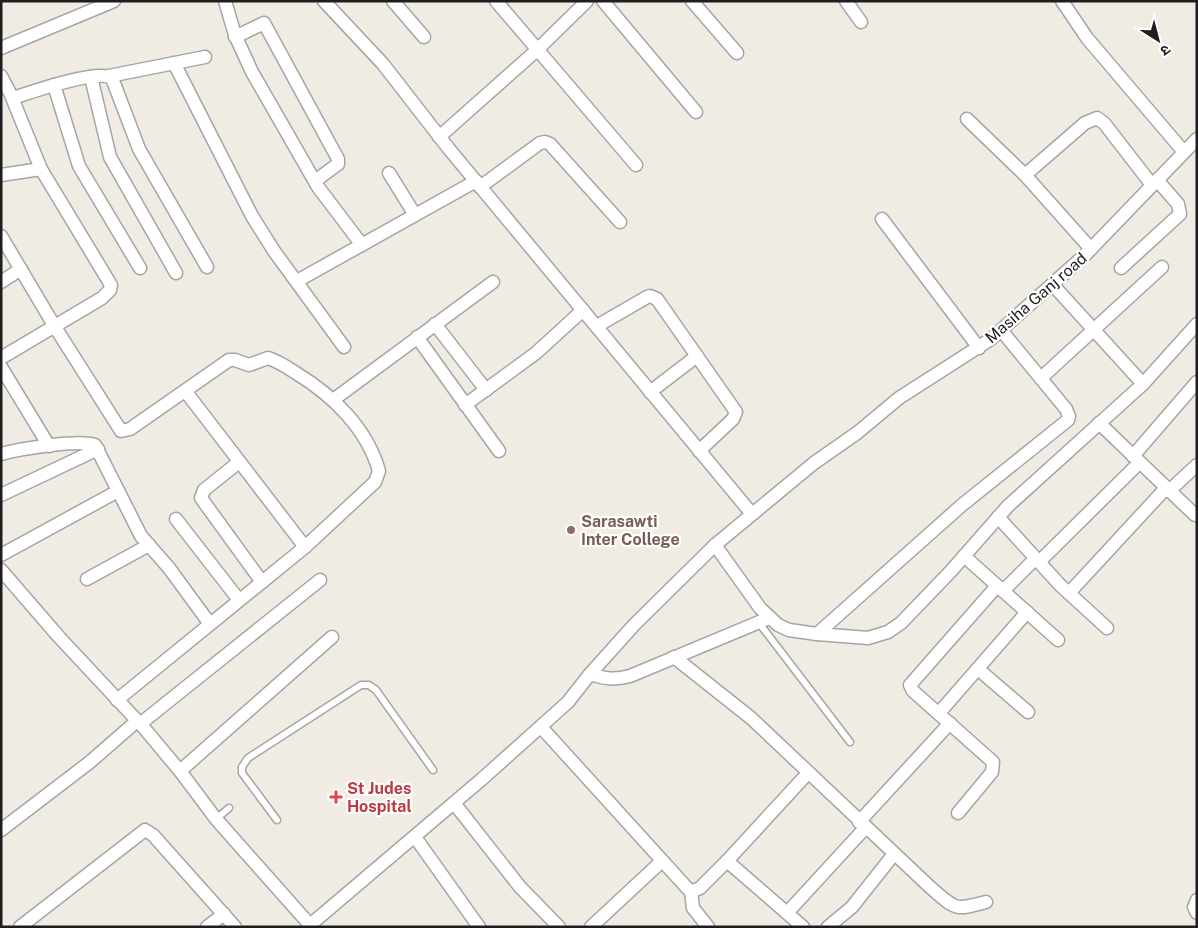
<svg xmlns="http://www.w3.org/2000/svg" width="1198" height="928" font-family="'Public Sans','Noto Sans Devanagari',sans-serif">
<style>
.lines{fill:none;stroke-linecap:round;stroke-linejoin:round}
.lane-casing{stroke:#a5a5a5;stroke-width:9}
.street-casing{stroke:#a5a5a5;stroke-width:15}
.lane{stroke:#fff;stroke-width:6}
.street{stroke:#fff;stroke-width:12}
.education-dot{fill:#8d6e63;stroke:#fff;stroke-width:2}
.health-dot{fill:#e0444e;stroke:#fff;stroke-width:2}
.labels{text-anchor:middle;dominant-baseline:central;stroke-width:4.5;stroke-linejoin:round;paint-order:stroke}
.street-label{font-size:16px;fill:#1e1e1e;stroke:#fff}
.education-label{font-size:16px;font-weight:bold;fill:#785e54;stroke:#fff;text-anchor:start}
.health-label{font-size:16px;font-weight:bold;fill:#be3a42;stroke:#fff;text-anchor:start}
</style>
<rect width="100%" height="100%" fill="#f0ece4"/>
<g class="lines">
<defs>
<g id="lane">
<path d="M759 623 850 742"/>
<path d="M216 819 229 808"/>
<path d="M277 820 242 773V767L248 758 361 685H369L376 690 433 770"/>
</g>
<g id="street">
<path d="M225 1 235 35 252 72 318 187 362 245"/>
<path d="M324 1 383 64 449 149 752 514"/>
<path d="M393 1 424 37"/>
<path d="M496 1 636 165"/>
<path d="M603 1 696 112"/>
<path d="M692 1 737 53"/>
<path d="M846 1 861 22"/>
<path d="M1062 1 1087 38 1184 152"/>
<path d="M235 37 264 23 338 159V164L315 181"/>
<path d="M1 48 114 1"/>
<path d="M174 63 252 216 274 251 344 347"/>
<path d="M1 76 11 95 41 169 111 285 110 290 102 298 1 358"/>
<path d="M109 76 205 57"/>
<path d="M91 77 110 157 176 273"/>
<path d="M54 85 79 166 140 268"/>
<path d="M13 98C31 92 97 69 112 78L139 149 207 267"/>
<path d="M967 119 1025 175 1091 249"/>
<path d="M439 137 537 50 587 1"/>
<path d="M389 173 415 215"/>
<path d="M1 175 41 169"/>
<path d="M1025 175 1085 123 1097 118 1104 123 1152 185"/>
<path d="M480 187 540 143 545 142 550 144 620 222"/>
<path d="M882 219 979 348"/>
<path d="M1 236 55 327 121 431 130 429 229 360H235L249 365 268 358C278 361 287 367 296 373 332 395 367 428 379 471L375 482 305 547 117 700"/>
<path d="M1121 268 1180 214 1178 204 1157 180"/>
<path d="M297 281 476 181"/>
<path d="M1 282 21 269"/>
<path d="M1053 285 1143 384"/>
<path d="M435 324 486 390"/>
<path d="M597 326 647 297 650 296 657 299 736 412 733 419 699 451"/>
<path d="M417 337 499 451"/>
<path d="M1 367 49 446"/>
<path d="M1041 378 1162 267"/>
<path d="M186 392 305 547"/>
<path d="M650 392 697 356"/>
<path d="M333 400 493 282"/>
<path d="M465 405 536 353 583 310"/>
<path d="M1099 423 1195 515"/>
<path d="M1 454C19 449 79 439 95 445L141 536 169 568 210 624"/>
<path d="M1133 456 1197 382"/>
<path d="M239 462 204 490 201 498 262 582"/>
<path d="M1169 491 1197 465"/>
<path d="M1 495 98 449"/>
<path d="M998 517 1060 585 1107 628"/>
<path d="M176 519 239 600"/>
<path d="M715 545 760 608 778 625 789 630 817 634 868 638 888 632 901 623 951 571 1008 506 1143 384 1197 324"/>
<path d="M1 555 118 491"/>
<path d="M964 556 1058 640"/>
<path d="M1039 562 1139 463"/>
<path d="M1 570 59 637 144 728 180 771 216 819 310 925 308 927"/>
<path d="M87 579 149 545"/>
<path d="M1003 591 1035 559"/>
<path d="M1069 593 1166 488"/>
<path d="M817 634 962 505 1068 420 1069 416 1066 409 1001 330"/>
<path d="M674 657 751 718 931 888C956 909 953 911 986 902"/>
<path d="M978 669 1028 712"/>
<path d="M590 674C605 679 615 680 630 676L769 618"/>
<path d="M939 713 1027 612"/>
<path d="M140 724 320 580"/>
<path d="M541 727 688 889 693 891 700 888 727 861 808 773"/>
<path d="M180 771 332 637"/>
<path d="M454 803 520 887 559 927"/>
<path d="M958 813 992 772 993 762 913 691 910 685 997 586"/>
<path d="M859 822 950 723"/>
<path d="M1 830 90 762 137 721"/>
<path d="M415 837 479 927"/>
<path d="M727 861 803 927"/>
<path d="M691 891 693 908 708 927"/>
<path d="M1197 900 1194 907 1197 913"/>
<path d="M787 913 866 827"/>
<path d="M310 925 482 779 568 702 590 674 634 625 715 545 814 463 857 433 899 398 991 339 1085 255 1197 139"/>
<path d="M20 927 145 830 153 835 235 927"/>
<path d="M207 927 224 914"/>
<path d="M591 927 662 861"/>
<path d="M828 927 852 907 894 854"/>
</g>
</defs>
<use href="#lane" class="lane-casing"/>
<use href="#street" class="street-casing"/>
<use href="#lane" class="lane"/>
<use href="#street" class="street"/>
</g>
<circle class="education-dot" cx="571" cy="530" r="5"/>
<path class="health-dot" d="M333.5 789.5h5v5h5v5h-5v5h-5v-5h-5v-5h5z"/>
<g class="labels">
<g class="street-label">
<text transform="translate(1036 298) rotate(-41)">Masiha Ganj road</text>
</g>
<g class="education-label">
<text x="581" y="521">Sarasawti<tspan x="581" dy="18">Inter College</tspan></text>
</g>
<g class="health-label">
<text x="347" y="788">St Judes<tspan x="347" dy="18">Hospital</tspan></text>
</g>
</g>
<rect width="1198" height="928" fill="none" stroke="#1e1e1e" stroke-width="5"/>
<g transform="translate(1158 40) rotate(144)" stroke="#ffffff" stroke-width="4" paint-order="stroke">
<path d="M0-4L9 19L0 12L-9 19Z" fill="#1e1e1e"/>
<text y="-8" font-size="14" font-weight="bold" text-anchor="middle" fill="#1e1e1e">उ</text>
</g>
</svg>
